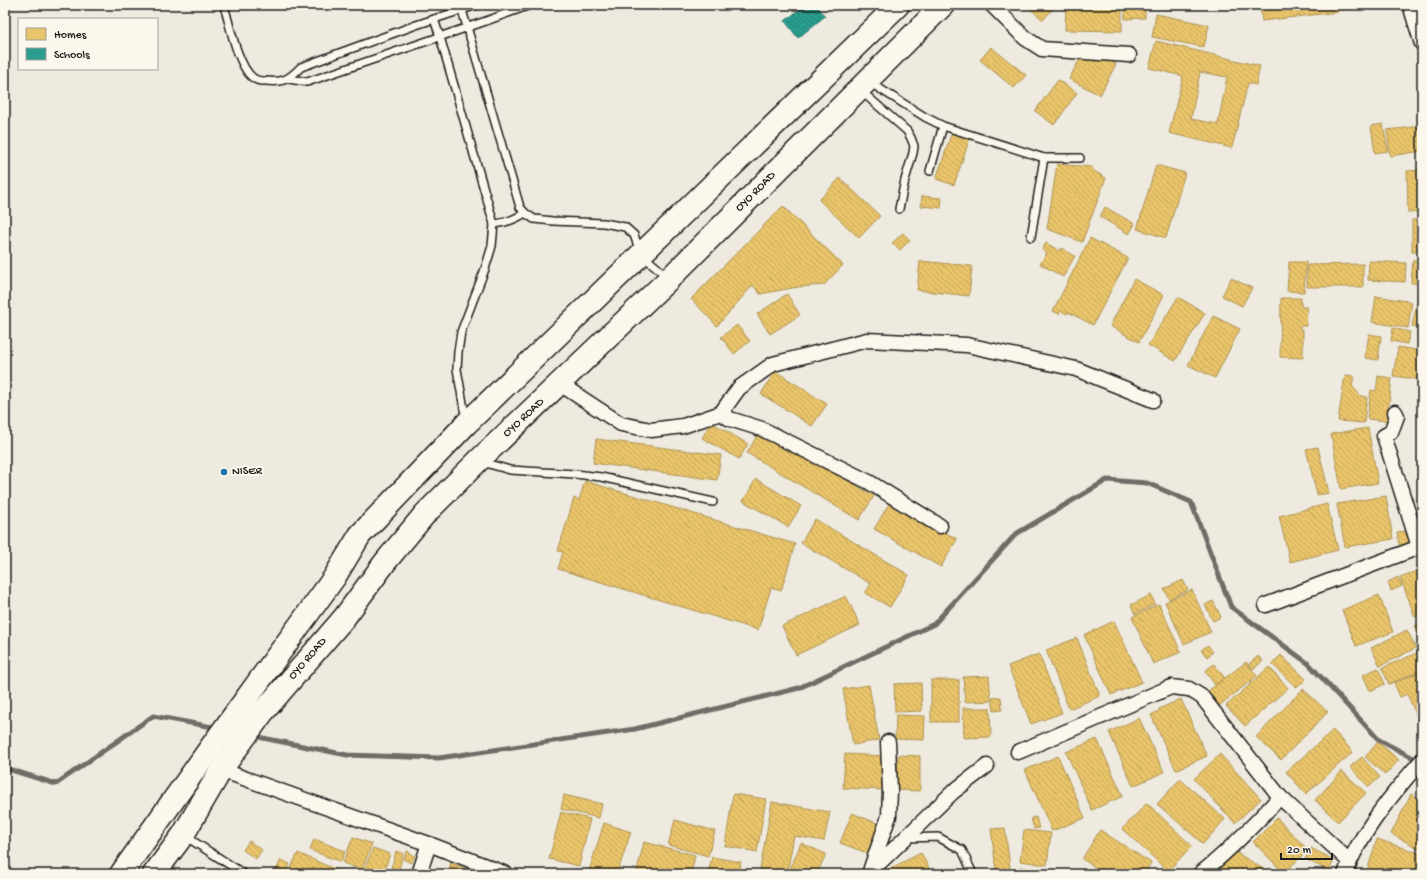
<svg xmlns="http://www.w3.org/2000/svg" width="1427" height="879" font-family="'Gochi Hand',sans-serif">
<style>
.homes{fill:url(#homes-back-hatch);stroke:#ac9253;fill-rule:evenodd}
.schools{fill:url(#schools-back-hatch);stroke:#26766c}
.lines{fill:none;stroke-linecap:round;stroke-linejoin:round}
.stream{stroke:#6f6d69;stroke-width:5}
.lane-casing{stroke:#1c1c1c;stroke-width:10}
.street-casing{stroke:#1c1c1c;stroke-width:17}
.highway-casing{stroke:#1c1c1c;stroke-width:25}
.lane{stroke:#fbf7ec;stroke-width:7}
.street{stroke:#fbf7ec;stroke-width:14}
.highway{stroke:#fbf7ec;stroke-width:22}
.poi-dot{fill:#1f6fb2;stroke:#fbf7ec;stroke-width:1.5}
.labels{text-anchor:middle;dominant-baseline:central;stroke-width:4;stroke-linejoin:round;paint-order:stroke}
.street-label{font-size:12px;fill:#1c1c1c;stroke:#fbf7ec}
.poi-label{font-size:12px;fill:#1c1c1c;stroke:#fbf7ec;text-anchor:start}
</style>
<defs>
<pattern id="homes-back-hatch" width="6" height="6" patternUnits="userSpaceOnUse"><rect width="6" height="6" fill="#e9c46a"/><path d="M-1 5l2 2M0 0l6 6M5-1l2 2" fill="none" stroke="#c7a85b"/></pattern>
<pattern id="schools-back-hatch" width="6" height="6" patternUnits="userSpaceOnUse"><rect width="6" height="6" fill="#2a9d8f"/><path d="M-1 5l2 2M0 0l6 6M5-1l2 2" fill="none" stroke="#237f74"/></pattern>
</defs>
<rect width="100%" height="100%" fill="#eeeadf"/>
<filter id="ink" filterUnits="userSpaceOnUse"><feTurbulence type="fractalNoise" baseFrequency=".025" numOctaves="2"/><feDisplacementMap in="SourceGraphic" scale="8" xChannelSelector="R" yChannelSelector="G"/><feConvolveMatrix kernelMatrix="1 2 1 2 8 2 1 2 1" color-interpolation-filters="sRGB"/></filter>
<g filter="url(#ink)">
<g class="homes">
<path d="M1026 5H1056L1043 20Z"/>
<path d="M1066 5 1122 6V31L1065 30Z"/>
<path d="M1125 5H1145V18L1125 19Z"/>
<path d="M1159 5H1170V9L1159 8Z"/>
<path d="M1260 5H1337L1338 12 1262 21Z"/>
<path d="M1339 5H1356V8L1340 10Z"/>
<path d="M1156 14 1209 25 1204 47 1152 37Z"/>
<path d="M1156 41 1260 66 1256 85 1248 83 1232 148 1169 133 1183 76 1149 68ZM1200 72 1227 77 1218 124 1191 119Z"/>
<path d="M991 47 1026 75 1014 88 980 60Z"/>
<path d="M1082 55 1096 62 1100 56 1116 64 1100 95 1069 79Z"/>
<path d="M1058 80 1077 93 1054 125 1035 111Z"/>
<path d="M1383 124 1388 151 1375 153 1371 126Z"/>
<path d="M1422 126V151L1390 156 1387 130Z"/>
<path d="M952 132 970 138 954 185 936 179Z"/>
<path d="M1057 164 1092 167 1094 171 1106 178 1082 242 1047 229Z"/>
<path d="M1156 165 1185 173 1166 238 1137 229Z"/>
<path d="M1422 170V212L1408 213 1407 171Z"/>
<path d="M840 178 880 216 859 238 819 200Z"/>
<path d="M922 196 942 198 941 208 921 206Z"/>
<path d="M783 206 843 265 824 285 798 287 760 294 753 285 717 326 691 299Z"/>
<path d="M1105 207 1135 224 1129 234 1100 217Z"/>
<rect x="1412" y="220" width="10" height="32"/>
<path d="M903 233 910 240 900 250 892 243Z"/>
<path d="M1090 238 1128 258 1093 325 1068 312 1067 314 1061 311 1059 314 1053 311Z"/>
<path d="M1046 243 1060 251 1061 248 1075 256 1063 277 1040 264 1047 253 1042 250Z"/>
<path d="M1413 260H1422V284L1411 283Z"/>
<path d="M920 261 972 266 969 296 917 290Z"/>
<path d="M1369 261 1406 263 1405 282 1368 280Z"/>
<path d="M1289 262H1306L1304 292 1287 291Z"/>
<path d="M1363 264V287H1307V265Z"/>
<path d="M1231 278 1252 288 1242 306 1222 296Z"/>
<path d="M1134 279 1164 295 1139 342 1110 326Z"/>
<path d="M787 294 800 315 770 334 757 314Z"/>
<path d="M1376 296 1412 302 1408 328 1372 322Z"/>
<path d="M1178 297 1205 313 1175 361 1148 345Z"/>
<path d="M1281 298H1301V307H1307L1306 326H1300V330L1303 331V358L1280 357Z"/>
<path d="M1418 298 1422 299V328L1412 326Z"/>
<path d="M1213 316 1240 329 1215 378 1188 365Z"/>
<path d="M737 325 750 341 734 354 721 337Z"/>
<path d="M1393 328 1410 332 1407 344 1391 341Z"/>
<path d="M1369 334 1381 336 1378 360 1365 358Z"/>
<path d="M1398 347 1422 351V380L1393 376Z"/>
<path d="M775 371 827 404 812 426 761 394Z"/>
<path d="M1345 375 1354 376 1352 386 1361 396 1367 397 1364 423 1338 421Z"/>
<path d="M1378 376 1392 378 1387 421 1367 419 1371 390 1376 391Z"/>
<path d="M711 422 748 444 739 459 702 438Z"/>
<path d="M1368 428 1378 483 1341 489 1331 434Z"/>
<path d="M761 429 874 496 859 520 747 453Z"/>
<path d="M596 439 721 455 717 480 593 463Z"/>
<path d="M1318 447 1329 493 1317 495 1306 449Z"/>
<path d="M756 479 801 506 788 527 743 501Z"/>
<path d="M585 481 795 544 781 591 771 588 758 630 558 569 563 552 558 551 574 498 579 500Z"/>
<path d="M1386 496 1393 539 1345 547 1337 504Z"/>
<path d="M890 502 957 539 941 567 874 529Z"/>
<path d="M1327 504 1338 550 1290 562 1279 516Z"/>
<path d="M815 519 909 575 890 607 865 593 871 584 801 543Z"/>
<path d="M1410 531 1412 549 1400 550 1397 532Z"/>
<path d="M1422 569V615L1415 617 1400 577Z"/>
<path d="M1398 577 1402 586 1391 591 1388 582Z"/>
<path d="M1183 580 1188 590 1169 599 1164 589Z"/>
<path d="M1192 590 1211 632 1184 644 1165 602Z"/>
<path d="M1151 595 1155 604 1135 614 1131 605Z"/>
<path d="M1379 595 1393 632 1356 646 1342 610Z"/>
<path d="M846 596 860 625 796 655 782 626Z"/>
<path d="M1213 601 1221 617 1213 621 1205 605Z"/>
<path d="M1159 604 1181 652 1153 664 1132 617Z"/>
<path d="M1114 621 1142 682 1111 695 1084 635Z"/>
<path d="M1422 623V643L1415 626Z"/>
<path d="M1407 630 1416 648 1380 666 1371 648Z"/>
<path d="M1077 638 1100 696 1069 709 1046 650Z"/>
<path d="M1208 645 1213 652 1207 657 1201 650Z"/>
<path d="M1419 652 1422 659V670L1389 684 1382 668Z"/>
<path d="M1039 654 1062 713 1031 724 1008 666Z"/>
<path d="M1281 655 1306 679 1297 688 1272 664Z"/>
<path d="M1258 656 1263 661 1253 669 1249 664Z"/>
<path d="M1246 662 1257 676 1219 706 1208 691Z"/>
<path d="M1214 664 1225 678 1215 685 1205 671Z"/>
<path d="M1269 667 1288 688 1245 726 1226 706Z"/>
<path d="M1378 668 1385 684 1370 691 1363 675Z"/>
<path d="M1422 671V719L1419 721 1407 694 1400 697 1394 683Z"/>
<path d="M989 676 991 701 965 702 963 677Z"/>
<rect x="931" y="680" width="28" height="42"/>
<path d="M921 683 922 711 895 712 894 684Z"/>
<path d="M869 685 879 740 853 745 843 689Z"/>
<path d="M1303 689 1328 712 1281 760 1256 737Z"/>
<path d="M1001 697 1002 710 994 711 992 698Z"/>
<path d="M1181 699 1207 756 1176 770 1151 715 1159 711V709Z"/>
<path d="M963 708H990L991 737 964 738Z"/>
<path d="M896 715 925 716 924 740 895 739Z"/>
<path d="M1139 718 1164 772 1133 786 1109 732Z"/>
<path d="M1333 730 1353 752 1306 794 1286 772Z"/>
<path d="M1097 739 1123 796 1092 810 1066 752Z"/>
<path d="M1378 742 1399 760 1385 775 1365 757Z"/>
<path d="M845 754 886 756 884 790 843 788Z"/>
<path d="M1220 754 1261 799 1235 823 1194 779Z"/>
<path d="M898 755 920 756V791L897 790Z"/>
<path d="M1058 756 1085 818 1052 831 1025 770Z"/>
<path d="M1362 757 1380 777 1369 787 1350 767Z"/>
<path d="M1342 771 1366 793 1338 822 1315 800Z"/>
<path d="M1180 779 1225 819 1203 844 1157 804Z"/>
<path d="M733 794 766 799 757 852 725 846Z"/>
<path d="M1411 794 1422 800V850L1391 834Z"/>
<path d="M564 795 602 804 599 818 561 809Z"/>
<path d="M772 802 830 812 824 841 794 836 787 874 760 869Z"/>
<path d="M1147 803 1192 846 1168 871 1122 829Z"/>
<path d="M561 812 590 819 579 866 549 859Z"/>
<path d="M852 813 879 824 867 853 840 843Z"/>
<path d="M1036 817 1039 828 1034 829 1031 818Z"/>
<path d="M1277 818 1308 850 1284 873 1253 842Z"/>
<path d="M675 820 715 831 708 856 668 845Z"/>
<path d="M604 823 631 832 617 874H588Z"/>
<path d="M1005 828 1010 868 996 870 991 829Z"/>
<path d="M1024 830 1051 833 1047 865 1020 861Z"/>
<path d="M1100 830 1151 863 1144 874H1106L1082 859Z"/>
<path d="M353 837 372 844 362 870 343 863Z"/>
<path d="M314 839 345 851 341 862 310 850Z"/>
<path d="M1377 839 1422 854V874H1366Z"/>
<path d="M249 841 262 850 256 859 243 850Z"/>
<path d="M644 842 695 855 691 874H636Z"/>
<path d="M801 843 826 854 817 874H788Z"/>
<path d="M373 848 390 854 383 874H374L364 870Z"/>
<path d="M1311 848 1334 860 1329 871 1305 859Z"/>
<path d="M1232 850 1272 874H1217Z"/>
<path d="M396 851 403 853 398 874 390 872Z"/>
<path d="M407 851 415 856 411 863 403 859Z"/>
<path d="M298 853 339 871 337 874H288Z"/>
<path d="M921 853 932 874H879Z"/>
<path d="M712 857 741 862 739 874H708Z"/>
<path d="M281 860 290 864 285 874 276 870Z"/>
<path d="M451 863 480 874H447Z"/>
<path d="M1020 867 1055 873 1054 874H1019Z"/>
</g>
<path class="schools" d="M805 5H816L825 16 798 38 785 21Z"/>
<g class="lines">
<g class="stream">
<path d="M253 736 347 755 439 758 635 729 799 688 934 624 1016 534 1107 480 1147 483 1191 502 1231 607 1309 664 1379 740 1419 761"/>
<path d="M5 768 56 784 153 716 218 728"/>
</g>
<defs>
<g id="lane">
<path d="M224 5C229 22 239 74 257 80 259 81 263 81 266 81 284 83 289 79 301 67L416 25 477 5"/>
<path d="M462 10 520 207 525 213 534 219 553 221 604 223 625 227 634 235 641 254 668 277"/>
<path d="M434 19 440 37 494 224 492 246 485 269 461 332 458 352 457 369 466 420"/>
<path d="M289 79 307 82 486 21 530 5"/>
<path d="M869 82 925 117 943 126 1044 158H1080"/>
<path d="M860 90 907 131 911 138 914 146 913 153 905 180 899 209"/>
<path d="M930 171 943 126"/>
<path d="M494 224C506 223 514 220 525 213"/>
<path d="M1031 237 1044 158"/>
<path d="M482 462 510 470 575 474 601 477 713 502"/>
<path d="M185 836 244 874"/>
<path d="M906 838 938 837 962 850 973 874"/>
</g>
<g id="street">
<path d="M992 5 1025 38 1042 49 1129 55"/>
<path d="M1410 5 1422 44"/>
<path d="M560 384 621 424 651 430 683 426 721 413 730 419 762 429 869 482 940 526"/>
<path d="M1395 412 1397 416 1391 432 1384 436 1419 547"/>
<path d="M721 413 739 388 773 364 867 340 967 345 1076 369 1153 400"/>
<path d="M1266 605 1422 546"/>
<path d="M1018 752 1171 687 1189 689 1202 697 1280 797 1349 861"/>
<path d="M221 770 429 844 506 874"/>
<path d="M871 868 889 816 890 791 888 742"/>
<path d="M419 874 429 844"/>
<path d="M868 874 953 792 987 766"/>
<path d="M1200 874C1229 851 1255 824 1280 797"/>
<path d="M1345 874C1359 834 1394 792 1422 760"/>
</g>
<g id="highway">
<path d="M121 874 211 747 334 578 360 535 466 424 898 5"/>
<path d="M154 874 183 835 221 770 263 712 344 618 386 561 425 514 478 461 669 279 943 5"/>
</g>
</defs>
<use href="#lane" class="lane-casing"/>
<use href="#street" class="street-casing"/>
<use href="#highway" class="highway-casing"/>
<use href="#lane" class="lane"/>
<use href="#street" class="street"/>
<use href="#highway" class="highway"/>
</g>
</g>
<circle class="poi-dot" cx="224" cy="472" r="4"/>
<g class="labels">
<g class="street-label">
<text transform="translate(756 192) rotate(-45)">OYO ROAD</text>
<text transform="translate(524 418) rotate(-43)">OYO ROAD</text>
<text transform="translate(308 659) rotate(-49)">OYO ROAD</text>
</g>
<g class="poi-label">
<text x="232" y="472">NISER</text>
</g>
</g>
<rect width="1427" height="879" fill="none" stroke="#fbf7ec" stroke-width="20"/>
<rect x="10" y="10" width="1407" height="859" fill="none" stroke="#1c1c1c" stroke-width="1.5" filter="url(#ink)"/>
<rect x="18" y="18" width="140" height="52" fill="#fbf7ec" stroke="#a29f99"/>
<rect x="26" y="28" width="20" height="12" fill="#e9c46a" stroke="#a29f99"/>
<text x="54" y="38" font-size="12" fill="#1c1c1c">Homes</text>
<rect x="26" y="48" width="20" height="12" fill="#2a9d8f" stroke="#a29f99"/>
<text x="54" y="58" font-size="12" fill="#1c1c1c">Schools</text>
<path d="M1281 853v6h51v-6" fill="none" stroke="#1c1c1c" stroke-width="2"/>
<text x="1287" y="853" font-size="12" fill="#1c1c1c" stroke="#fbf7ec" stroke-width="3" paint-order="stroke">20 m</text>
</svg>
